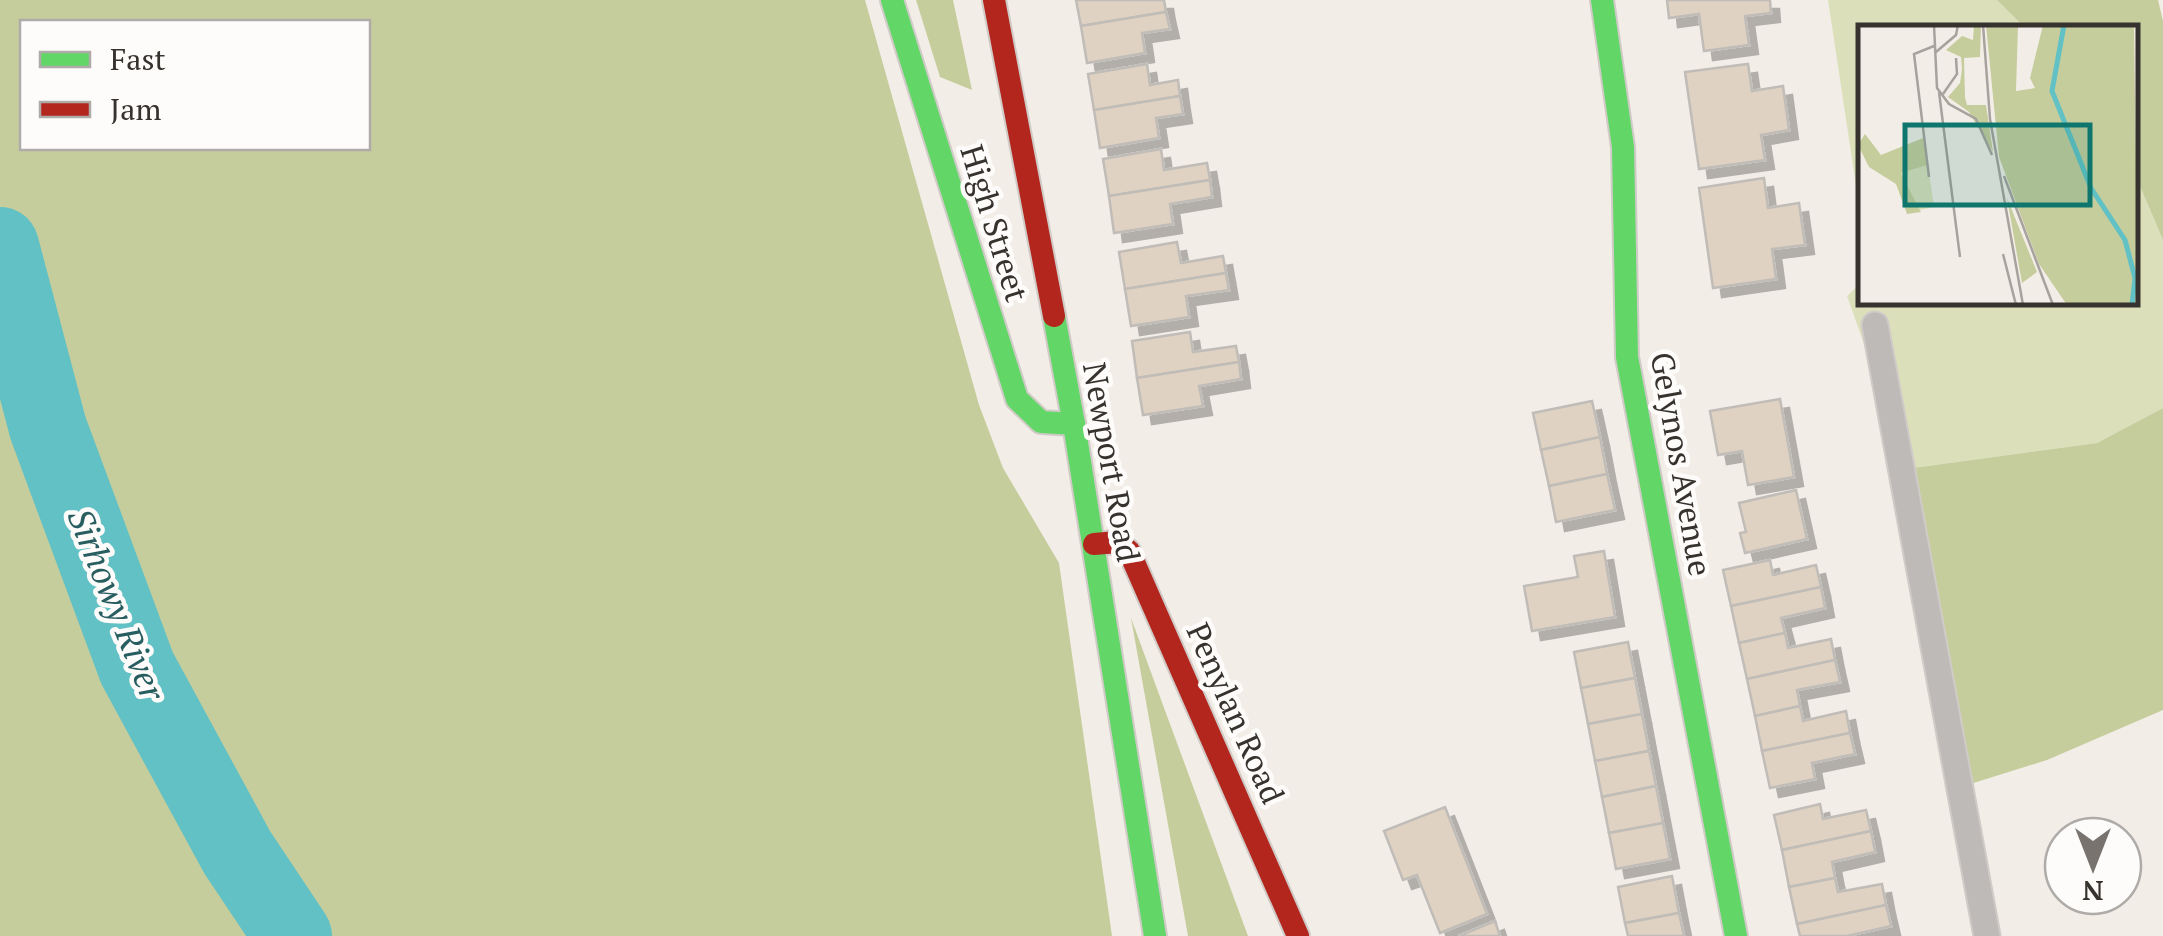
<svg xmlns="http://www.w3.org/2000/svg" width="2163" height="936" font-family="'PT Serif',serif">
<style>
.green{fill:#dbe0bb}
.forest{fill:#c6cd9c;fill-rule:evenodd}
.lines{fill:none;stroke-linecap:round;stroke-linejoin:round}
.river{stroke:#61c1c4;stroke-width:78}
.building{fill:#dfd2c2;stroke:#c0bcb7;stroke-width:2.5;filter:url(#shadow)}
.lane-casing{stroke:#d0cbc7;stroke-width:29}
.fast-casing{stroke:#d0cbc7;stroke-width:26}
.jam-casing{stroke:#d0cbc7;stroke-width:26}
.lane{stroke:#bdbab8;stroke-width:25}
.fast{stroke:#63d668;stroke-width:22}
.jam{stroke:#b3261e;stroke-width:22}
.labels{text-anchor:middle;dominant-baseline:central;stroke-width:9;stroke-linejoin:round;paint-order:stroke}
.street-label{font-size:32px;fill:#36322e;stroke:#fefcfa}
.water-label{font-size:35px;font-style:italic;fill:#295e61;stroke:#fefcfa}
.inset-river{fill:none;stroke:#61c1c4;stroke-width:5}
.inset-road{fill:none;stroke:#a7a29d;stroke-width:2.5}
.view{fill:#0f766e;fill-opacity:0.15;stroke:#0f766e;stroke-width:5}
.inset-edge{fill:none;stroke:#36322e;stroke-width:5}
</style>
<defs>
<filter id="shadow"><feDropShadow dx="9" dy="9" stdDeviation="0" flood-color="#0004"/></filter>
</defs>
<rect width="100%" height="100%" fill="#f3ede7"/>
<g class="green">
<path d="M1828 0H1997L2024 27 1860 28V212Z"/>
<path d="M2136 177 2163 240V408L2097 443 1891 471 1873 369 1847 296 1860 284V302H2136Z"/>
</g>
<g class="forest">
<path d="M0 0H865L979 405 1003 468 1059 563 1112 936H0ZM22 22H368V148H22Z"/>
<path d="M916 0H953L972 90 940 77Z"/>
<path d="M1997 0H2158L2163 21V240L2136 177V28L2024 27Z"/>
<path d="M2163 408V710L2047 760 1948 791 1891 471 2097 443Z"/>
<path d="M1131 618 1248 936H1188Z"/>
</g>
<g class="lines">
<path class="river" d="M0 246 48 428 137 668 237 852 293 936"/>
</g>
<g class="building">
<path d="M1076 0H1164L1166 12 1081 26Z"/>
<path d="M1667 0H1770L1771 13 1745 16 1749 45 1704 51 1699 14 1669 18Z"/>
<path d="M1166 12 1170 29 1142 33 1145 53 1087 63 1081 26Z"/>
<path d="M1147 64 1150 85 1178 80 1180 96 1094 110 1088 74Z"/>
<path d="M1748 64 1752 91 1783 86 1789 130 1761 135 1765 160 1699 169 1685 72Z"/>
<path d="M1180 96 1183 114 1156 118 1159 138 1100 148 1094 110Z"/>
<path d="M1161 149 1164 170 1207 163 1210 180 1109 196 1103 159Z"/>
<path d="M1764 178 1768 208 1799 203 1805 245 1772 249 1776 279 1713 288 1699 188Z"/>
<path d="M1210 180 1212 197 1170 204 1173 224 1114 233 1109 196Z"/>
<path d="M1177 242 1181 263 1223 256 1226 273 1125 289 1119 252Z"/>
<path d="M1226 273 1229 290 1186 296 1189 317 1131 326 1125 289Z"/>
<path d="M1190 332 1193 352 1236 346 1239 362 1137 378 1132 341Z"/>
<path d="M1239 362 1241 379 1199 386 1203 406 1143 415 1137 378Z"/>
<path d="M1780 399 1794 477 1748 485 1742 451 1718 455 1710 411Z"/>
<path d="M1592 401 1600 437 1541 450 1533 413Z"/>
<path d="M1600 437 1607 474 1549 486 1541 450Z"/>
<path d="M1607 474 1615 510 1556 522 1549 486Z"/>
<path d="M1796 490 1807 539 1745 553 1740 533 1746 532 1739 503Z"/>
<path d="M1604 551 1615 617 1532 631 1524 586 1578 577 1574 556Z"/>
<path d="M1770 560 1773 575 1816 565 1821 587 1731 606 1723 570Z"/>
<path d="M1821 587 1825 608 1781 618 1785 633 1739 643 1731 606Z"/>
<path d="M1785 633 1788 648 1831 639 1835 660 1747 679 1739 643Z"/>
<path d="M1628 642 1635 678 1581 688 1574 652Z"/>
<path d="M1835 660 1840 682 1797 690 1800 706 1755 716 1747 679Z"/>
<path d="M1635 678 1642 714 1588 724 1581 688Z"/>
<path d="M1800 706 1803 721 1846 711 1850 733 1762 751 1755 716Z"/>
<path d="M1642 714 1649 751 1595 761 1588 724Z"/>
<path d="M1850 733 1855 754 1812 763 1815 779 1770 788 1762 751Z"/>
<path d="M1649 751 1656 786 1602 797 1595 761Z"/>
<path d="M1656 786 1663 823 1609 833 1602 797Z"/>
<path d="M1820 804 1823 819 1866 810 1871 831 1782 850 1774 815Z"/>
<path d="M1445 807 1487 914 1440 933 1417 875 1403 880 1384 831Z"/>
<path d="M1663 823 1670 859 1616 869 1609 833Z"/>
<path d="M1871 831 1875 852 1832 862 1835 878 1789 887 1782 850Z"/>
<path d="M1672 876 1679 913 1625 923 1618 887Z"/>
<path d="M1835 878 1838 892 1882 884 1886 905 1797 924 1789 887Z"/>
<path d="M1886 905 1891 926 1847 936H1800L1797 924Z"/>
<path d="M1679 913 1684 936H1628L1625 923Z"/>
<path d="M1495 921 1500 936H1459Z"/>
</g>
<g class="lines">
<defs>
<path id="lane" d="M1875 325 1987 936"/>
<g id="fast">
<path d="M892 0 1017 399 1041 422 1074 424"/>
<path d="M1602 0 1623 147 1627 357 1736 936"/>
<path d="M1054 316 1074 424 1155 936"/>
</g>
<g id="jam">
<path d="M994 0 1054 316"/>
<path d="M1094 544 1118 542 1129 551 1298 936"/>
</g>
</defs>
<use href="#lane" class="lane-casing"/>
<use href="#fast" class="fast-casing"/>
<use href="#jam" class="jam-casing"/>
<use href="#lane" class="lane"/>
<use href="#fast" class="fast"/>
<use href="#jam" class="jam"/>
</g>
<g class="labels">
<g class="street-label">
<text transform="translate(995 223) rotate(73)">High Street</text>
<text transform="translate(1112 462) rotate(80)">Newport Road</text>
<text transform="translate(1682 464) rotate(80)">Gelynos Avenue</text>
<text transform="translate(1236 713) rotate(66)">Penylan Road</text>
</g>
<g class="water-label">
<text transform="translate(117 604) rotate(68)">Sirhowy River</text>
</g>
</g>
<g transform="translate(1858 25)">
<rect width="280" height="280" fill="#f3ede7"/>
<path d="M70 140 76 182 62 185 43 148Z" fill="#dbe0bb"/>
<path d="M116 0H123L122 32 106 33 107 72 109 80H128L135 127 111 87 90 72 102 58 104 44 103 32 88 25 104 11 115 15ZM128 0H160L158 66 177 63 172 53 185 0H276L280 280H209L181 239 141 132ZM7 109 23 130 65 113 70 140 43 148 63 187 49 189 38 159 11 142 0 120ZM149 173 179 247 164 258Z" fill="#c6cd9c"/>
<path class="inset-river" d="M206 0 194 66 233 163 267 215 277 253 274 280"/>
<path class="inset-road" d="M76 0 79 63 91 79 118 94 134 130M125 0 132 94 165 280M78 27 98 10 100 0M81 67 102 232M85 69 99 49 98 33M146 151 195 280M71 152 56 29 76 21M145 229 158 280"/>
<path class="view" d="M47 100H232V180H47Z"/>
<rect width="280" height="280" class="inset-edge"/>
</g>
<rect x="20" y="20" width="350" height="130" fill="#fefcfa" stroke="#aeaba8" stroke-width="2.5"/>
<rect x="40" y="52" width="50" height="15" fill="#63d668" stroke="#aeaba8" stroke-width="2.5"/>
<text x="110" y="70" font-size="30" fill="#36322e">Fast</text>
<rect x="40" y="102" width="50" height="15" fill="#b3261e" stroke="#aeaba8" stroke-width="2.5"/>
<text x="110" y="120" font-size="30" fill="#36322e">Jam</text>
<g transform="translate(2093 866) rotate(180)"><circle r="48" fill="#fefcfa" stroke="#aeaba8" stroke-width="2.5"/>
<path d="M0-8L18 38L0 25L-18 38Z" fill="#78736f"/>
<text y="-15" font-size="28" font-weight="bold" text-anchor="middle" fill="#36322e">N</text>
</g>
</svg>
